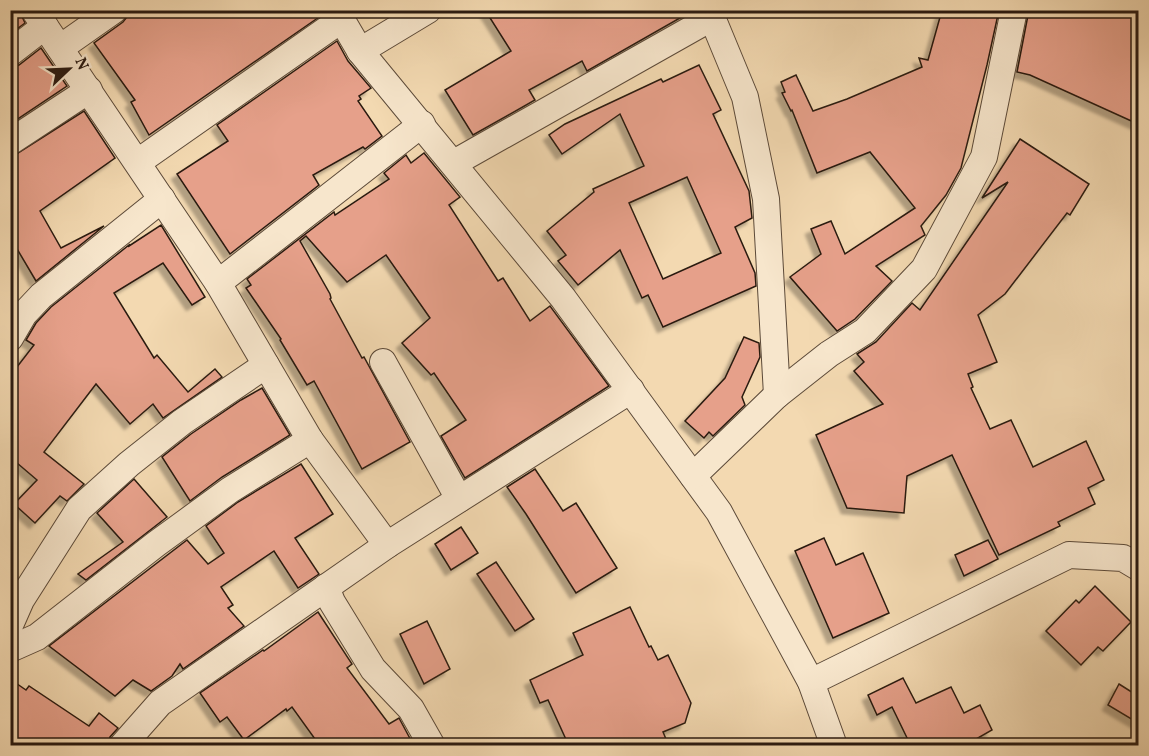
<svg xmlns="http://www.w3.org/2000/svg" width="1149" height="756" font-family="Vollkorn,serif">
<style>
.building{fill:#e6a08a;stroke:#2a1a11;stroke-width:1.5;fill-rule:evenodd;filter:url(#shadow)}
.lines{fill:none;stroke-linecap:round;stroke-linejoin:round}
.street-casing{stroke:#5c4a39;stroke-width:28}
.street{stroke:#f7e6cc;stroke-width:26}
</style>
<defs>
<filter id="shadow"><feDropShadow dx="-5.5" dy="5.5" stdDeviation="1.5" flood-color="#0004"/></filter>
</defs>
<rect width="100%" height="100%" fill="#f3d9b1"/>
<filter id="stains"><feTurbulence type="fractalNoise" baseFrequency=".00333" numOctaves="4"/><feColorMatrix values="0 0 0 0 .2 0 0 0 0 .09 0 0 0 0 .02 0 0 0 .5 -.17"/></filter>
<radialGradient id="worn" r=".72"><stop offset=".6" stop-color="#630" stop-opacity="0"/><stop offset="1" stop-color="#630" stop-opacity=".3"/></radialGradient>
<g class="building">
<path d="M10 10H19L25 23 10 34Z"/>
<path d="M129 10H321L322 15 149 135 131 102 135 100 94 43 123 22 127 17Z"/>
<path d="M485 10H694L587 71 582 61 529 90 535 100 473 135 445 90 511 51Z"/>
<path d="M942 10H999L987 65 961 168 946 195 921 226 925 235 876 266 892 281 855 319 837 331 790 277 821 254 811 229 831 221 845 254 915 208 870 152 817 173 792 110 791 111 782 93 785 92 781 82 796 75 813 111 847 99 922 67 919 58 928 60Z"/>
<path d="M1029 10H1138V124L1030 75 1017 72Z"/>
<path d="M337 41 348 61 371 88 359 96 361 99 358 101 382 136 365 149 363 147 313 175 319 185 230 254 177 174 228 141 217 125Z"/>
<path d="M41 48 67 86 10 124V68L19 65Z"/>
<path d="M699 65 721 110 713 114 749 191 752 218 735 227 755 273 756 286 663 327 648 295 642 298 620 250 578 285 558 261 566 255 547 231 594 192 593 189 644 166 620 114 562 154 549 135 565 124 661 79 663 82ZM687 177 721 253 663 279 629 203Z"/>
<path d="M84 111 115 158 40 211 61 248 104 226 36 281 10 237V158Z"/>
<path d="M1020 139 1089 184 1070 215 1067 213 1005 294 978 315 997 362 968 374 973 387 971 388 990 429 1011 420 1033 467 1086 441 1104 480 1088 488 1095 504 1058 522 1060 526 999 555 952 455 907 476 904 513 847 508 816 435 883 404 854 371 864 362 857 354 876 342 912 303 920 310 1008 182 982 198Z"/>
<path d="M424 153 460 197 449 205 498 281 503 278 530 321 550 306 609 386 465 478 441 436 466 420 434 373 431 375 402 343 430 318 386 255 347 282 306 236 300 241 330 294 331 298 330 299 362 358 364 357 410 442 362 469 314 381 307 385 280 340 281 339 246 288 251 285 247 279 334 212 335 215 389 179 384 173 406 155 411 163Z"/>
<path d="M161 225 205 297 192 305 163 263 114 293 154 358 157 355 188 392 215 369 222 377 163 418 153 404 130 424 96 384 44 452 84 484 67 501 60 496 35 523 14 504 37 480 10 457V376L34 345 26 340 36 323 51 307 129 245V246Z"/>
<path d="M744 337 759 343 760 357 742 397 745 405 713 436 709 432 704 438 685 421 725 378Z"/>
<path d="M262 388 290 435 222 477 190 501 162 457 191 434 241 400Z"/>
<path d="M301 464 333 514 295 538 319 574 298 588 274 551 221 587 233 605 228 608 244 626 183 669 180 664 172 676 151 691 133 680 115 696 49 646 187 540 208 564 224 553 206 526 238 502Z"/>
<path d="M535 469 563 511 576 503 617 568 576 593 526 514 507 487Z"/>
<path d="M134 479 167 517 86 580 78 574 123 542 97 513Z"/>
<path d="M461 527 478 553 451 570 435 544Z"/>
<path d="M824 538 836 565 863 553 889 613 833 638 795 551Z"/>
<path d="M988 540 998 559 964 576 955 555Z"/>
<path d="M496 562 534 619 515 631 477 574Z"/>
<path d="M1095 586 1131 622 1103 651 1098 647 1081 665 1046 631 1076 600 1079 603Z"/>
<path d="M630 607 649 647 651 646 658 660 668 655 691 703 685 723 663 732 669 746H569L548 700 540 703 530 680 583 655 573 633Z"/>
<path d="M318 612 352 664 347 668 389 724 399 718 414 746H320L292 707 287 711 286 709 244 740 227 717 220 722 200 693 263 650 264 651Z"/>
<path d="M427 621 450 669 424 684 400 634Z"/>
<path d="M903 678 916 703 951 687 964 713 980 705 992 730 976 739 980 746H911L892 707 877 715 868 695Z"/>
<path d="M10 679 26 690 29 686 89 726 99 713 118 728 110 737 107 746H10Z"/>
<path d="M1119 684 1138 696V723L1108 705Z"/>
</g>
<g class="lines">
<defs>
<g id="street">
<path d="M34 10 218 283 310 440 387 545"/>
<path d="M336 10 360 51 563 298 719 512 811 682 834 746"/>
<path d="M709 10 745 97 766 199 777 395"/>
<path d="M60 48 114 10"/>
<path d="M360 51 428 10"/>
<path d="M10 53 45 26"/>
<path d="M10 142 89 90"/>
<path d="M138 162 342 19"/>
<path d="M454 163 713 17"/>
<path d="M218 283 422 124"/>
<path d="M10 338 24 314 41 296 162 199"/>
<path d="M383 362 459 499"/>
<path d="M693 476 777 395 829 354 865 331 924 269 984 157 1014 10"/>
<path d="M326 587 332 602 373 669 411 709 432 746"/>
<path d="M10 625 21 600 79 509 129 464 182 422 266 365"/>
<path d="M10 649 37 637 156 544 230 490 310 440"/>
<path d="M811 682 1069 555 1123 558 1138 567"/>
<path d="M122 746 160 703 387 545 631 390"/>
</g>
</defs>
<use href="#street" class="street-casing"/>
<use href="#street" class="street"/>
</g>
<rect width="1149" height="756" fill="none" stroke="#f3d9b1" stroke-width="36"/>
<rect x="12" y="12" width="1125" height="732" fill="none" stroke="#2a1a11" stroke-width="3"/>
<rect x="18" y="18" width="1113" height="720" fill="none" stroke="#2a1a11" stroke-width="1.5"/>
<g transform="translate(69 69) rotate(67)" stroke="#f7e6cc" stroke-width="4.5" paint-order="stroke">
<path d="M0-4.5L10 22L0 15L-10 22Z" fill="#2a1a11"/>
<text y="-9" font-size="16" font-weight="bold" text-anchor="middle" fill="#2a1a11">N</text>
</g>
<rect width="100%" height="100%" filter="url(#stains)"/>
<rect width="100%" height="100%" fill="url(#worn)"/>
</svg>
